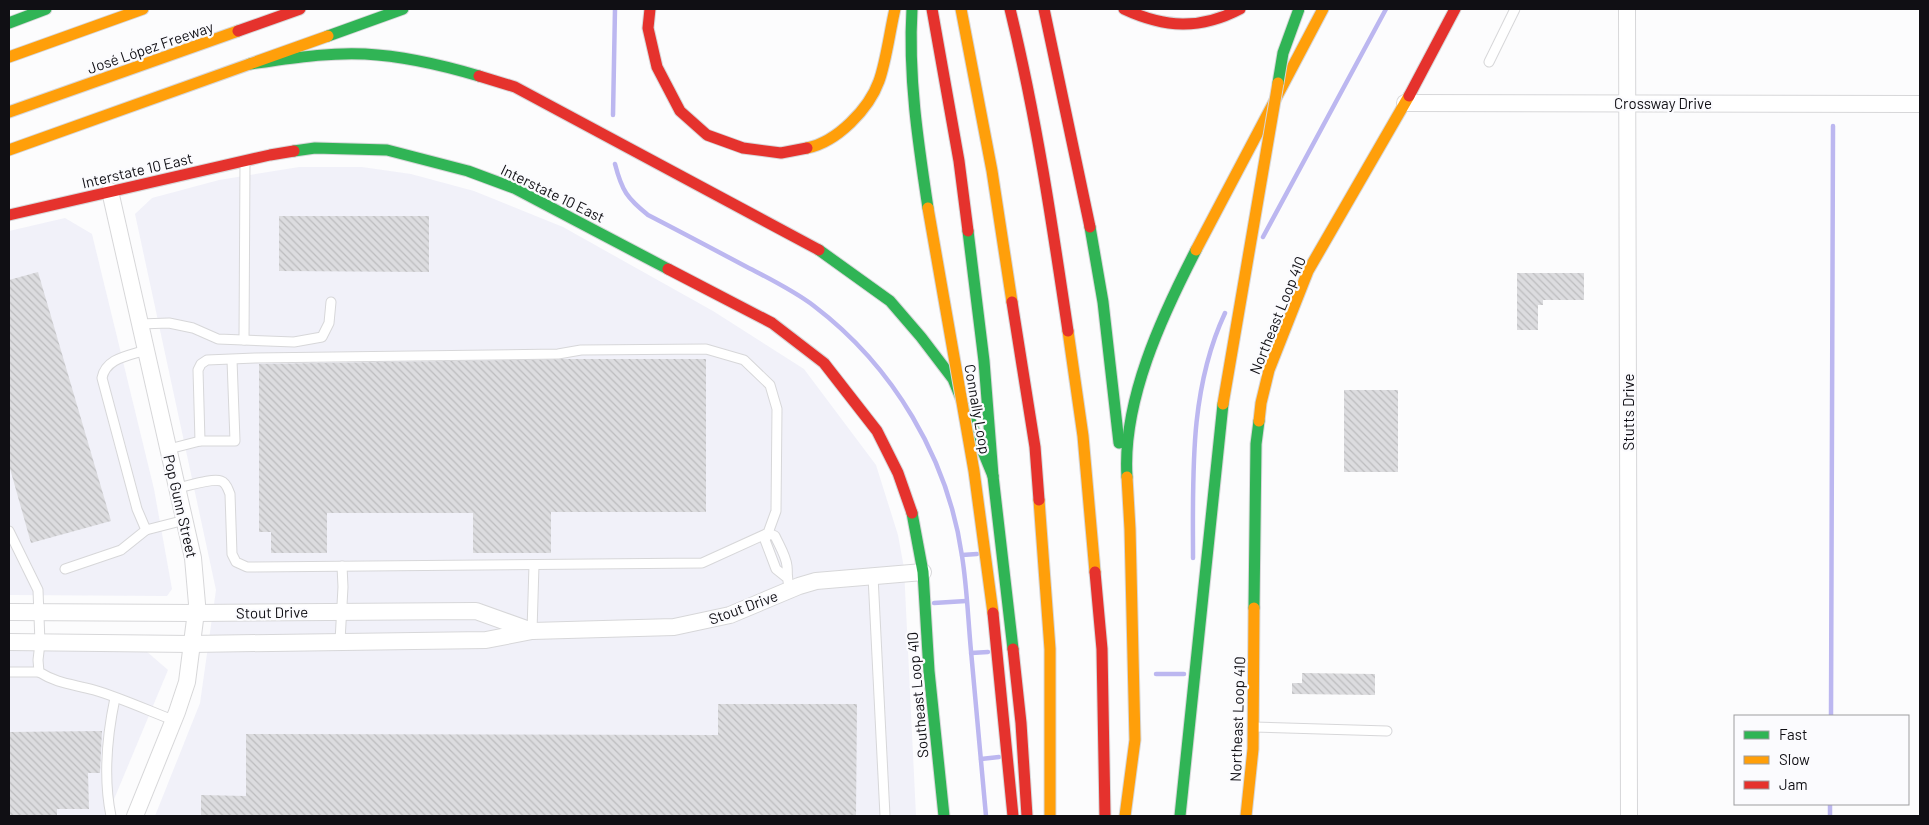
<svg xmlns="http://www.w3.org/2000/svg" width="1929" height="825" font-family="Barlow,sans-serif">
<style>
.built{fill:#f1f1f9}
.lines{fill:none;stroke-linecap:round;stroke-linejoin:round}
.stream{stroke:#bcb7f0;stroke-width:4.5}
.building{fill:url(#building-back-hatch)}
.lane-casing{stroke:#d7d7d9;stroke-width:11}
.street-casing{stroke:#d7d7d9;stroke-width:18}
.fast-casing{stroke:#d7d7d9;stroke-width:13}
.slow-casing{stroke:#d7d7d9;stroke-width:13}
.jam-casing{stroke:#d7d7d9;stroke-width:13}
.lane{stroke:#fff;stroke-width:9}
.street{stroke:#fff;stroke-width:16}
.fast{stroke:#30b455;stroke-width:11}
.slow{stroke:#ff9f0a;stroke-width:11}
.jam{stroke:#e5322d;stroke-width:11}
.fast-bridge-casing{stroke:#d7d7d9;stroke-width:13;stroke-linecap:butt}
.slow-bridge-casing{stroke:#d7d7d9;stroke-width:13;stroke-linecap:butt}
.jam-bridge-casing{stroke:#d7d7d9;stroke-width:13;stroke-linecap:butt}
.fast-bridge{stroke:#30b455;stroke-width:11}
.slow-bridge{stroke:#ff9f0a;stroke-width:11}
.jam-bridge{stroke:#e5322d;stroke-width:11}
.labels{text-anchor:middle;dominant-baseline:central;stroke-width:4.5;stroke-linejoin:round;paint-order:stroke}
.street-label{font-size:15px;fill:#100f14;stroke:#fbfbfe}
</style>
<defs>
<pattern id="building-back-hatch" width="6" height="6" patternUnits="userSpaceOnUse" patternTransform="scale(1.25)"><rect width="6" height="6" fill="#dcdcdf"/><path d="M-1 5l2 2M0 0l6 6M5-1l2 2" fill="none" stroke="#bcbcbe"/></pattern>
</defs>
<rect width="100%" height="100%" fill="#fcfcfd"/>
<g class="built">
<path d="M299 167H362L411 174 474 191 563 227 713 311 804 369 876 465 898 535 904 568 916 816H155L200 703 216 590 135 214 152 198 219 180Z"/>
<path d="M65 218 92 234 154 489 172 589 167 596 9 595V231Z"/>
<path d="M9 651H146L168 670 107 816H9Z"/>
</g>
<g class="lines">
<g class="stream">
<path d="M613 115 615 9"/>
<path d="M615 164C622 191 627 198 648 215 681 232 713 249 745 266 768 278 793 290 814 306 893 366 948 458 962 556 967 587 968 619 971 651 976 706 981 761 986 816"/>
<path d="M1263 237 1386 9"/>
<path d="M962 555 977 554"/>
<path d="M1193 558C1193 475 1189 390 1225 313"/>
<path d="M934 603 966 601"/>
<path d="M971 653 988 652"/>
<path d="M1156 674H1184"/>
<path d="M1831 716 1833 126"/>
<path d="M981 759 999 757"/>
<path d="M1830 816V804"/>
</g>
</g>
<g class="building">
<path d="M279 216H429V272L279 271Z"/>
<path d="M38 272 111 521 31 543 9 465V280Z"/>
<path d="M1517 273H1584V300H1543V305H1538V330H1517Z"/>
<path d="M564 359H706V512H551V553H473V513H327V553H271V532H259V364Z"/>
<rect x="1344" y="390" width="54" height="82"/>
<path d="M1302 673 1375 674V695L1292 694V683H1302Z"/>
<path d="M718 704H857L856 816H201V795L246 796V734L718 735Z"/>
<path d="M102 731 100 773H88L89 809H57V816H9V732Z"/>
</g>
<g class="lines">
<defs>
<g id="lane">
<path d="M1489 62 1515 9"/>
<path d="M140 324 169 323 193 328 218 339 294 342 322 337 329 323 331 302"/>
<path d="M244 340 245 161"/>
<path d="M146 350C128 356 106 358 102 378L137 509 146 530 185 520"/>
<path d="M169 449 200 441H235L232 360"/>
<path d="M177 488C188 486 212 478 221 481 227 483 228 490 230 494L232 554 236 562 247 567 702 563 768 533 776 511 777 409 770 385 744 360 706 349 581 350 558 354 255 358 207 360 201 364 198 370 200 441"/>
<path d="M9 531 38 590 40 643 38 660 39 672C58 684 73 684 94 690 121 698 147 710 173 720"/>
<path d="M65 569 121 550 146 530"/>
<path d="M873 576 885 816"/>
<path d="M786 577 776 569 765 540 768 533 775 536C779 545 786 556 787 566 788 577 786 577 790 589"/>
<path d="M532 631 534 565"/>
<path d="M340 641 343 587 342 566"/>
<path d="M9 672H39"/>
<path d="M1254 727 1387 731"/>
<path d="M111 816C103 777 107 736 115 698"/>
</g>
<g id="street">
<path d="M1627 9 1629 816"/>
<path d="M1405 103 1920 104"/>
<path d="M110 191 193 558 197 604 187 682 177 712 135 816"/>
<path d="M9 612 195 613 476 611 532 631"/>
<path d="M9 642 191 644 486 640 532 631 674 627 730 615 799 586 816 581 923 572"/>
</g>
<g id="fast">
<path d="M9 23 46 9"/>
<path d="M328 36 403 9"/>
<path d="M250 64C288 59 327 52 365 54 404 56 442 65 479 76"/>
<path d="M294 151 315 148 387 150 468 171 514 188 668 269"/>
<path d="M1090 227 1103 302 1119 443"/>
<path d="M968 231 984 361 993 476 1013 649"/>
<path d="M819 250 890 301 921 337 953 379 993 476"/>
<path d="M1127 477C1122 401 1162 316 1196 250"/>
<path d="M912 513 923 572 929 671 944 816"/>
<path d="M1254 608 1256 444 1259 421"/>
</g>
<g id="slow">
<path d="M961 9 992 171 1012 302"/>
<path d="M9 57 143 9"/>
<path d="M9 112 238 31"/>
<path d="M807 148C837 142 869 109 879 81 886 62 890 30 895 9"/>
<path d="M9 150 328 36"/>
<path d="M1196 250 1323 9"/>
<path d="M1068 331 1083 436 1095 572"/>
<path d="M1259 421 1261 403 1269 370 1308 271 1409 96"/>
<path d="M1039 500 1050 649V816"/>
<path d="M1125 816 1135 740 1130 529 1127 477"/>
<path d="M1246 816 1253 749 1254 608"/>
</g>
<g id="jam">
<path d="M650 9 648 28 657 67 680 111 707 135 743 148 781 153 807 148"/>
<path d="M932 9 959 161 968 231"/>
<path d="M1010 9C1036 115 1052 223 1068 331"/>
<path d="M1044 9 1090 227"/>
<path d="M1124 9C1165 28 1200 30 1240 9"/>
<path d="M238 31 300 9"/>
<path d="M479 76 515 87 819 250"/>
<path d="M1409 96 1455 9"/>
<path d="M9 215 270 155 294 151"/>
<path d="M668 269 772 323 824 363 877 431 898 473 912 513"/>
<path d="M1012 302 1035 447 1039 500"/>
<path d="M1095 572 1102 649 1105 816"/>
<path d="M1013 649 1021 723 1027 816"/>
</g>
</defs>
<use href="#lane" class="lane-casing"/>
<use href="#street" class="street-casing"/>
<use href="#fast" class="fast-casing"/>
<use href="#slow" class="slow-casing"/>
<use href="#jam" class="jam-casing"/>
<use href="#lane" class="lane"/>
<use href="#street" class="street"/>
<use href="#fast" class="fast"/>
<use href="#slow" class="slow"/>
<use href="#jam" class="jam"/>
<defs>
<g id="fast-bridge">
<path d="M912 9C908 76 918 142 928 208"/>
<path d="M1278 83 1283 53 1299 9"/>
<path d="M1180 816 1223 404"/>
</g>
<g id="slow-bridge">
<path d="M928 208 974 471 993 613"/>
<path d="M1223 404 1278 83"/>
</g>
<path id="jam-bridge" d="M993 613 1013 816"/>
</defs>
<use href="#fast-bridge" class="fast-bridge-casing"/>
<use href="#slow-bridge" class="slow-bridge-casing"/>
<use href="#jam-bridge" class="jam-bridge-casing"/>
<use href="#fast-bridge" class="fast-bridge"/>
<use href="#slow-bridge" class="slow-bridge"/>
<use href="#jam-bridge" class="jam-bridge"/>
</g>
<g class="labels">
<g class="street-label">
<text transform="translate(150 47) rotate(-19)">José López Freeway</text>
<text x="1663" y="103">Crossway Drive</text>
<text transform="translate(137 170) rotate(-13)">Interstate 10 East</text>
<text transform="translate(553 193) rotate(26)">Interstate 10 East</text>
<text transform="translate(1277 315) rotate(-68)">Northeast Loop 410</text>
<text transform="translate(978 409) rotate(80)">Connally Loop</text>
<text transform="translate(1628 412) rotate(-90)">Stutts Drive</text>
<text transform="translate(181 506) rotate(77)">Pop Gunn Street</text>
<text transform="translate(743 607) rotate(-20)">Stout Drive</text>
<text transform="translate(272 612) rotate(-1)">Stout Drive</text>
<text transform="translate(917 695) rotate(-95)">Southeast Loop 410</text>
<text transform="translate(1237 719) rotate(-88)">Northeast Loop 410</text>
</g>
</g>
<rect width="1929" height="825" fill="none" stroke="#100f14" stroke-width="20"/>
<rect x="1734" y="715" width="175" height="90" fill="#fbfbfe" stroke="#9d9da0"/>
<rect x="1744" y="731" width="25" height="8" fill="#30b455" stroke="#9d9da0"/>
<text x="1779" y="740" font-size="15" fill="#100f14">Fast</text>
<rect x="1744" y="756" width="25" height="8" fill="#ff9f0a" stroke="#9d9da0"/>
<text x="1779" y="765" font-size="15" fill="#100f14">Slow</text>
<rect x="1744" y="781" width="25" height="8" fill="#e5322d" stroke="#9d9da0"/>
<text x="1779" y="790" font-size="15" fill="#100f14">Jam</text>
</svg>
